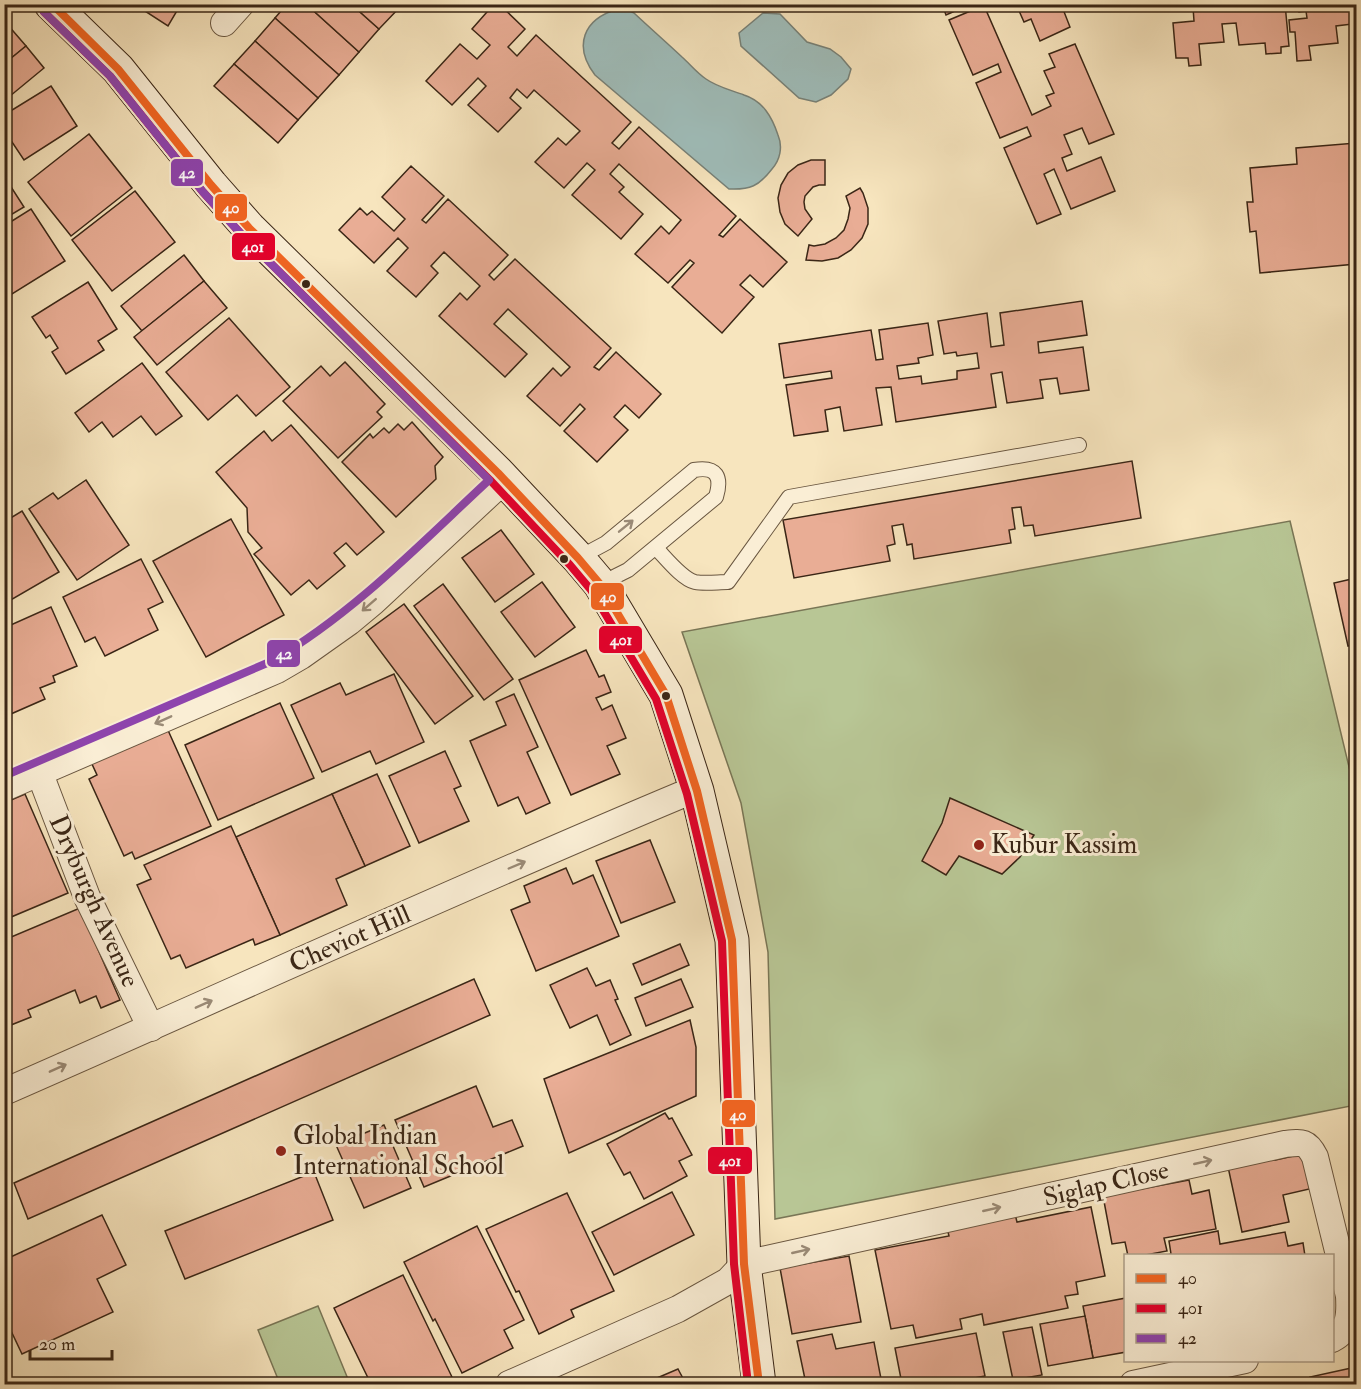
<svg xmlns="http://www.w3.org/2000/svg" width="1361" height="1389" font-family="'IM FELL Double Pica',serif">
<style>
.green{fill:#b8c695;stroke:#797656;stroke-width:1.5}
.water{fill:#9fbdba;stroke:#778178;stroke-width:1.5}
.building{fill:#e9ad95;stroke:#3a2616;stroke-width:1.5}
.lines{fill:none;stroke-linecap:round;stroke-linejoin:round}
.service-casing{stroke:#695640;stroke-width:16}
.minor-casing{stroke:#695640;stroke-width:28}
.secondary-casing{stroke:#3a2616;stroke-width:35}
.service{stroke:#faeed5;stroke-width:14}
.minor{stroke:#faeed5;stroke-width:26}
.secondary{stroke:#faeed5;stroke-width:33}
.bus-1-casing{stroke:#faeed5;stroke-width:12}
.bus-2-casing{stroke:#faeed5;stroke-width:12}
.bus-3-casing{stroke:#faeed5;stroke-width:12}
.bus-1{stroke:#f26522;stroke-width:8}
.bus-2{stroke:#e4002b;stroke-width:8}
.bus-3{stroke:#8e44ad;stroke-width:8}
.oneway{stroke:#9a8a76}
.bus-dot{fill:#3a2616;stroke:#faeed5;stroke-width:2}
.poi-dot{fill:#8f2418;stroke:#faeed5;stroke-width:2}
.labels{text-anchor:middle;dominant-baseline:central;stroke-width:6;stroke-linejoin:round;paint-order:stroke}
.poi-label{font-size:26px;fill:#3a2616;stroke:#faeed5;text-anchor:start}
.street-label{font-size:26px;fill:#3a2616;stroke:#faeed5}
.line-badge{stroke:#faeed5;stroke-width:2}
.badge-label{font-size:16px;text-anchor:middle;font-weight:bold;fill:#fff}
</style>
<rect width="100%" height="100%" fill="#f7e5be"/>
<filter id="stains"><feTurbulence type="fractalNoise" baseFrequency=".00333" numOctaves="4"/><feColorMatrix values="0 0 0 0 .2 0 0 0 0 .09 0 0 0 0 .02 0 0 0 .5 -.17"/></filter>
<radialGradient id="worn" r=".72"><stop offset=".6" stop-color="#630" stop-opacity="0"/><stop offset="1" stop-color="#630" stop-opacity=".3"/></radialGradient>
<g class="green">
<path d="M1290 521 1356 796V1105L775 1219 768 952 741 803 682 632Z"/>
<path d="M318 1306 350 1384H280L258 1330Z"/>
</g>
<g class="water">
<path d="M618 9H626L634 13C650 28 666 42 682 57 690 64 697 73 706 79 717 87 731 90 744 95 763 101 772 117 778 135 783 147 780 160 772 169 759 186 750 190 729 189L595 75C573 46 583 19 618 9Z"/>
<path d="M763 13 780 14 807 42 830 49 841 57 851 69 848 79 831 95 816 102 799 98 741 46 739 33Z"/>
</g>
<g class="building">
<path d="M134 4H181L168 26Z"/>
<path d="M287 4H306L359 52 339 75 275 18Z"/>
<path d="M306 4H351L379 29 359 52Z"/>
<path d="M351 4H397L400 7 379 29Z"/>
<path d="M494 4H499L525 29 508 47 517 56 536 35 631 122 612 143 619 149 639 127 736 216 719 235 723 237 740 219 787 262 763 287 750 275 740 285 754 297 722 333 672 287 694 263 690 260 668 283 635 254 661 226 669 234 681 220 619 164 610 174 624 187 619 192 643 214 621 239 572 195 595 170 587 163 564 188 535 162 558 138 566 145 580 131 534 90 527 98 517 89 510 98 521 108 498 132 468 105 486 86 478 78 452 105 426 81 460 44 477 59 490 45 472 29Z"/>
<path d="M942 4H971L946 15Z"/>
<path d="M979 4H998L986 10 1032 115 1051 106 1046 96 1054 93 1044 71 1055 67 1049 54 1075 44 1114 134 1089 144 1082 128 1064 135 1072 154 1062 158 1067 171 1101 157 1115 191 1071 209 1054 169 1044 174 1061 214 1037 224 1004 148 1031 136 1027 127 1000 138 976 83 1001 72 998 64 973 75 949 20 980 7Z"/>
<path d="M1016 4H1061L1070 27 1040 41 1031 19 1024 22Z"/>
<path d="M1172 4H1285L1289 46 1281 47V53L1266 54 1265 43 1239 45 1236 23 1222 24 1224 42 1199 44 1201 65 1189 66 1188 58H1176L1173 23 1194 21 1193 7 1173 9Z"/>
<path d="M1299 4H1356V46H1354L1352 24 1336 26 1338 43 1309 46 1311 60 1297 61 1295 32H1290L1289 20 1307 18 1306 11 1299 12Z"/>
<path d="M275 18 339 75 318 98 255 41Z"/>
<path d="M7 24 26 46 4 64V26Z"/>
<path d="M255 41 318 98 298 120 234 64Z"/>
<path d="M26 46 44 68 4 101V64Z"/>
<path d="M234 64 298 120 278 143 214 86Z"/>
<path d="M51 86 77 126 24 160 4 130V115Z"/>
<path d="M89 134 132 188 71 236 28 182Z"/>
<path d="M1356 143V264L1260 273 1256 231 1250 232 1247 202H1253L1250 168 1297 164 1296 148Z"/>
<path d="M811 160H825V185H819L813 187 805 196 804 202 805 209 812 219 798 236 785 224 780 212 778 198 781 185 788 173 798 165Z"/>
<path d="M411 166 444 196 422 220 426 223 448 199 508 255 489 275 494 280 515 259 611 348 594 367 599 370 616 352 661 394 639 418 625 405 614 417 628 430 597 462 564 431 585 409 580 404 560 426 527 396 553 368 561 376 570 367 508 309 494 324 527 354 505 377 439 316 460 293 467 300 480 286 444 252 431 266 438 273 416 297 387 271 408 248 398 238 374 263 339 230 360 208 367 215 372 211 394 231 405 219 382 197Z"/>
<path d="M4 176 24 207 4 219Z"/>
<path d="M860 188 863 193 868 208V224L862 238 851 250 838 258 822 261 806 260 809 245 814 246 825 244 836 238 844 230 848 219 850 208 846 196Z"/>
<path d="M135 191 175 242 112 291 72 240Z"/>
<path d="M31 209 65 261 4 299V226Z"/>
<path d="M184 255 204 281 142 331 121 306Z"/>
<path d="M204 281 227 308 157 365 134 337Z"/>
<path d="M88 282 117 329 98 341 104 350 66 374 52 352 58 348 50 335 46 338 32 317Z"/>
<path d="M1082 301 1087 335 1038 342 1039 353 1083 347 1089 390 1060 394 1057 378 1040 380 1043 398 1007 403 1002 372 991 374 996 407 896 422 891 387 876 388 882 425 844 431 840 407 825 410 828 431 794 436 786 385 832 378 831 371 784 378 779 344 871 330 876 360 883 359 879 330 928 323 933 355 918 358 919 363 897 366 899 379 921 376 922 384 957 379V371L979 368 977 353 957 356 956 352 944 354 938 321 987 313 991 347 1004 345 1000 313Z"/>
<path d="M229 318 290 387 256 416 237 395 208 420 166 372Z"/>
<path d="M345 362 385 404 377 412 382 417 338 458 283 401 321 366 330 376Z"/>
<path d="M142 363 182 416 156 435 141 416 113 437 102 422 89 432 75 413Z"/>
<path d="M412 422 443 457 435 466 436 479 396 517 342 462 370 434 373 438 384 428 389 433 398 424 404 430Z"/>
<path d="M291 425 384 532 357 555 346 543 334 553 345 566 317 589 309 580 291 595 254 554 262 548 248 532 247 508 216 472 264 431 272 441Z"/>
<path d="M1132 461 1141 518 1035 536 1033 525 1024 526 1021 507 1012 508 1015 529 1009 530 1011 543 914 559 912 544 907 545 903 524 892 526 895 544 887 546 890 561 794 578 783 520Z"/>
<path d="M86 480 129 545 77 580 29 509 53 493 58 499Z"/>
<path d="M22 511 59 572 9 601 4 593V522Z"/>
<path d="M231 519 284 615 206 657 153 561Z"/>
<path d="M501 530 534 574 495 602 462 558Z"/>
<path d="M141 559 163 602 148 609 158 630 105 656 95 637 85 642 63 597Z"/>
<path d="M1356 578V648V644L1348 646 1334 583Z"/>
<path d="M542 582 575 627 535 657 501 612Z"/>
<path d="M443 584 513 679 484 700 414 606Z"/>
<path d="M404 604 473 696 435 724 366 632Z"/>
<path d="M51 607 77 666 53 676 55 682 40 688 45 699 4 717V628Z"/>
<path d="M586 650 599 677 604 675 611 692 596 698 602 710 612 705 626 738 607 746 620 774 571 795 519 680Z"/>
<path d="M394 674 424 742 376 764 370 751 322 772 291 705 340 683 346 695Z"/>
<path d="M514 694 538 747 527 752 550 803 526 814 518 797 498 806 470 741 506 725 496 702Z"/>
<path d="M280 703 314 778 218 820 185 745Z"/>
<path d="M167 728 211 826 135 859 132 852 124 856 89 779 97 775 91 762Z"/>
<path d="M445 751 461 786 454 789 469 821 419 843 389 776Z"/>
<path d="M377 774 410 846 365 866 332 794Z"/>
<path d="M25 794 68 893 4 920V803Z"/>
<path d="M332 794 365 866 336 879 347 905 280 935 236 837Z"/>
<path d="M950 798 1034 835 1020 857 1002 874 959 856 946 875 922 861 942 823Z"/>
<path d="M231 826 280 935 255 945 253 939 186 968 180 955 171 959 137 885 151 879 144 865Z"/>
<path d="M650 840 675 902 621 923 596 861Z"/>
<path d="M566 868 573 884 593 875 619 936 536 971 511 910 530 902 524 886Z"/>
<path d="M80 908 120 1000 101 1008 96 996 80 1003 75 990 28 1010 31 1017 6 1027 4 1024V940Z"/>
<path d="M680 944 689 965 642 985 633 964Z"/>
<path d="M587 968 596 986 610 980 618 999 615 1000 631 1035 610 1045 597 1015 570 1028 550 985Z"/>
<path d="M474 979 490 1015 28 1219 14 1183Z"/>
<path d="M681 979 693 1007 646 1026 635 998Z"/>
<path d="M690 1020 696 1047V1096L569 1153 544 1079Z"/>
<path d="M476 1086 493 1127 512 1120 523 1146 424 1187 395 1120Z"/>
<path d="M665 1113 669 1119 672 1118 692 1155 679 1161 687 1176 644 1199 630 1172 624 1175 607 1144Z"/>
<path d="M384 1125 411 1188 364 1208 336 1145Z"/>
<path d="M1311 1152 1318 1187 1283 1195 1289 1222 1242 1232 1227 1162 1273 1153 1275 1160Z"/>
<path d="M314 1172 333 1220 185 1279 165 1231Z"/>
<path d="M1189 1180 1192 1194 1209 1190 1216 1229 1164 1238 1167 1251 1140 1256H1128L1125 1242 1112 1244 1103 1196Z"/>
<path d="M672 1192 694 1235 614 1275 592 1232Z"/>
<path d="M567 1193 614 1291 571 1310 574 1317 539 1334 519 1291 516 1292 486 1229Z"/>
<path d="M1091 1207 1105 1276 1076 1282 1078 1294 1065 1296 1068 1308 984 1325 982 1314 960 1319 962 1329 916 1338 913 1325 891 1329 875 1250 949 1236 946 1224 1014 1210 1017 1222Z"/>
<path d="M102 1215 126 1265 97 1279 113 1312 22 1354 4 1316V1260Z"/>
<path d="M477 1226 524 1320 504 1330 513 1348 462 1373 435 1319 433 1321 404 1262Z"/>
<path d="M1218 1231 1220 1244 1285 1232 1288 1246 1303 1243 1305 1256H1165L1171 1254 1169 1241Z"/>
<path d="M849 1256 861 1322 792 1334 780 1268Z"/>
<path d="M403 1275 452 1377 436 1384H371L334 1308Z"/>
<path d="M1126 1298V1352L1093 1358 1083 1306Z"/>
<path d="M1085 1316 1093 1358 1048 1366 1040 1324Z"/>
<path d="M1032 1327 1042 1375 1013 1380 1003 1332Z"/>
<path d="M976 1333 985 1376 943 1384H902L895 1348Z"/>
<path d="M832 1334 836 1349 874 1342 882 1384H806L797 1341Z"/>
<path d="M1356 1367V1384H1312L1310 1377Z"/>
<path d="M678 1369 686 1384H643Z"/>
</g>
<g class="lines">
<defs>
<g id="service">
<path d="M656 548C665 557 682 579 695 582 705 584 718 582 728 582L789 497 1079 445"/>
<path d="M578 558 606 543 694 470C717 466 722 477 716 497L628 570 600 584"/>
</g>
<g id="minor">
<path d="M224 23 241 4"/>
<path d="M40 774 87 897 151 1028"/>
<path d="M4 788 277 670 301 656 349 622 373 602 504 480 498 473"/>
<path d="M4 1092C230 993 454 890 681 795L697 791"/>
<path d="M509 1384 678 1309 728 1281 744 1264 1285 1144C1302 1142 1307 1141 1315 1157L1349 1296C1350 1314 1350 1330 1332 1339"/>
<path d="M1133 1384 1245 1360"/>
</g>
<path id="secondary" d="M51 4 118 69 211 185 249 228 498 473 578 558 600 584 666 695 697 791 732 940 744 1264 759 1384"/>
</defs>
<use href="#service" class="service-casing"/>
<use href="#minor" class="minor-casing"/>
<use href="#secondary" class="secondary-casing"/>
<use href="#service" class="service"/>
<use href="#minor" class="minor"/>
<use href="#secondary" class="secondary"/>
<defs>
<path id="bus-1" d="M52 4 118 69 211 185 249 228 498 473 578 558 600 584 666 695 697 791 732 940 744 1264 759 1384"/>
<path id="bus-2" d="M44 12 110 76 203 192 242 235 490 480 570 565 591 590 656 699 687 794 722 941 734 1264 748 1384"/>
<path id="bus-3" d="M4 776 272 661C354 613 420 544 489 480L242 235 203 192 110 76 44 12"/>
</defs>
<use href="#bus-1" class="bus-1-casing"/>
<use href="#bus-2" class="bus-2-casing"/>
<use href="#bus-3" class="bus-3-casing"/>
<use href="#bus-1" class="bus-1"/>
<use href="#bus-2" class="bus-2"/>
<use href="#bus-3" class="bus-3"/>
</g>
<defs><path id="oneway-shaft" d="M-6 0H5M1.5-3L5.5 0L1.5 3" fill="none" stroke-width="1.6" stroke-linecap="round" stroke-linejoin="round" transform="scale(1.5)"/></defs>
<g class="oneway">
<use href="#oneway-shaft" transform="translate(626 526) rotate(-39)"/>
<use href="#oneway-shaft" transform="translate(369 605) rotate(139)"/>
<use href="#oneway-shaft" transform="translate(163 720) rotate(156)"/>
<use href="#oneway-shaft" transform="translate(517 865) rotate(-23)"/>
<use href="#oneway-shaft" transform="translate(204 1004) rotate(-24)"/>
<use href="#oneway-shaft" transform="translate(58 1068) rotate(-24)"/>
<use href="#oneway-shaft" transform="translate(1203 1162) rotate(-13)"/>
<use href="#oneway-shaft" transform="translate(992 1209) rotate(-13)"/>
<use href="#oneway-shaft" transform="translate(801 1251) rotate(-13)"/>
</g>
<g class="bus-dot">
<circle cx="306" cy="284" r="5"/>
<circle cx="564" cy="559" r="5"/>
<circle cx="666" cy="696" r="5"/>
</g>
<g class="poi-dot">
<circle cx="979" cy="845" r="6"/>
<circle cx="281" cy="1151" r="6"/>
</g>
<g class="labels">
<g class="poi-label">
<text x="991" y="845">Kubur Kassim</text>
<text x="293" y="1136">Global Indian<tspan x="293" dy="30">International School</tspan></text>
</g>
<g class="street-label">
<text transform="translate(94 901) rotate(66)">Dryburgh Avenue</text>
<text transform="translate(350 939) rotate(-24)">Cheviot Hill</text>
<text transform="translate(1106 1184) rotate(-13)">Siglap Close</text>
</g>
</g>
<g class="line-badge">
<rect x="170" y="158" width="34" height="29" rx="6" fill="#8e44ad"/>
<rect x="214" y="193" width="34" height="29" rx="6" fill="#f26522"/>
<rect x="231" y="232" width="45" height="29" rx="6" fill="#e4002b"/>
<rect x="590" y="582" width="35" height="29" rx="6" fill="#f26522"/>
<rect x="598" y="625" width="45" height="29" rx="6" fill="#e4002b"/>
<rect x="266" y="639" width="35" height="29" rx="6" fill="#8e44ad"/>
<rect x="721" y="1099" width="35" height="29" rx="6" fill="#f26522"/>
<rect x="707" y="1146" width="46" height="29" rx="6" fill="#e4002b"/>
</g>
<g class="badge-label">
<text x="187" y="178">42</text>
<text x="231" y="213">40</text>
<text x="253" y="252">401</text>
<text x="608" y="602">40</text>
<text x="621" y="645">401</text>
<text x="284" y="659">42</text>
<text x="738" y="1120">40</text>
<text x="730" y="1166">401</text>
</g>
<rect width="1361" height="1389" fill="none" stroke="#f7e5be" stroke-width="24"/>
<rect x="6" y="6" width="1349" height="1377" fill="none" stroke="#3a2616" stroke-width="3"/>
<rect x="12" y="12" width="1337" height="1365" fill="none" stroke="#3a2616" stroke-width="1.5"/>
<rect x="1124" y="1254" width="210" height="108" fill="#faeed5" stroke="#ad9e89" stroke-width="1.5"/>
<rect x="1136" y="1274" width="30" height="9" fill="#f26522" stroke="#ad9e89" stroke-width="1.5"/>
<text x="1178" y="1284" font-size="18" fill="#3a2616">40</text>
<rect x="1136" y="1304" width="30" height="9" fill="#e4002b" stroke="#ad9e89" stroke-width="1.5"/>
<text x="1178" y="1314" font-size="18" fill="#3a2616">401</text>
<rect x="1136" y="1334" width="30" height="9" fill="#8e44ad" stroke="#ad9e89" stroke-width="1.5"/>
<text x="1178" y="1344" font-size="18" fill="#3a2616">42</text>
<path d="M30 1350v9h82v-9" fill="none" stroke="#3a2616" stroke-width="3"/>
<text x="39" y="1350" font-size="18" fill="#3a2616" stroke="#faeed5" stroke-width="4.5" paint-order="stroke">20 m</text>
<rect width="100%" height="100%" filter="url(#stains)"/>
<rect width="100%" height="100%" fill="url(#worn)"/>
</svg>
